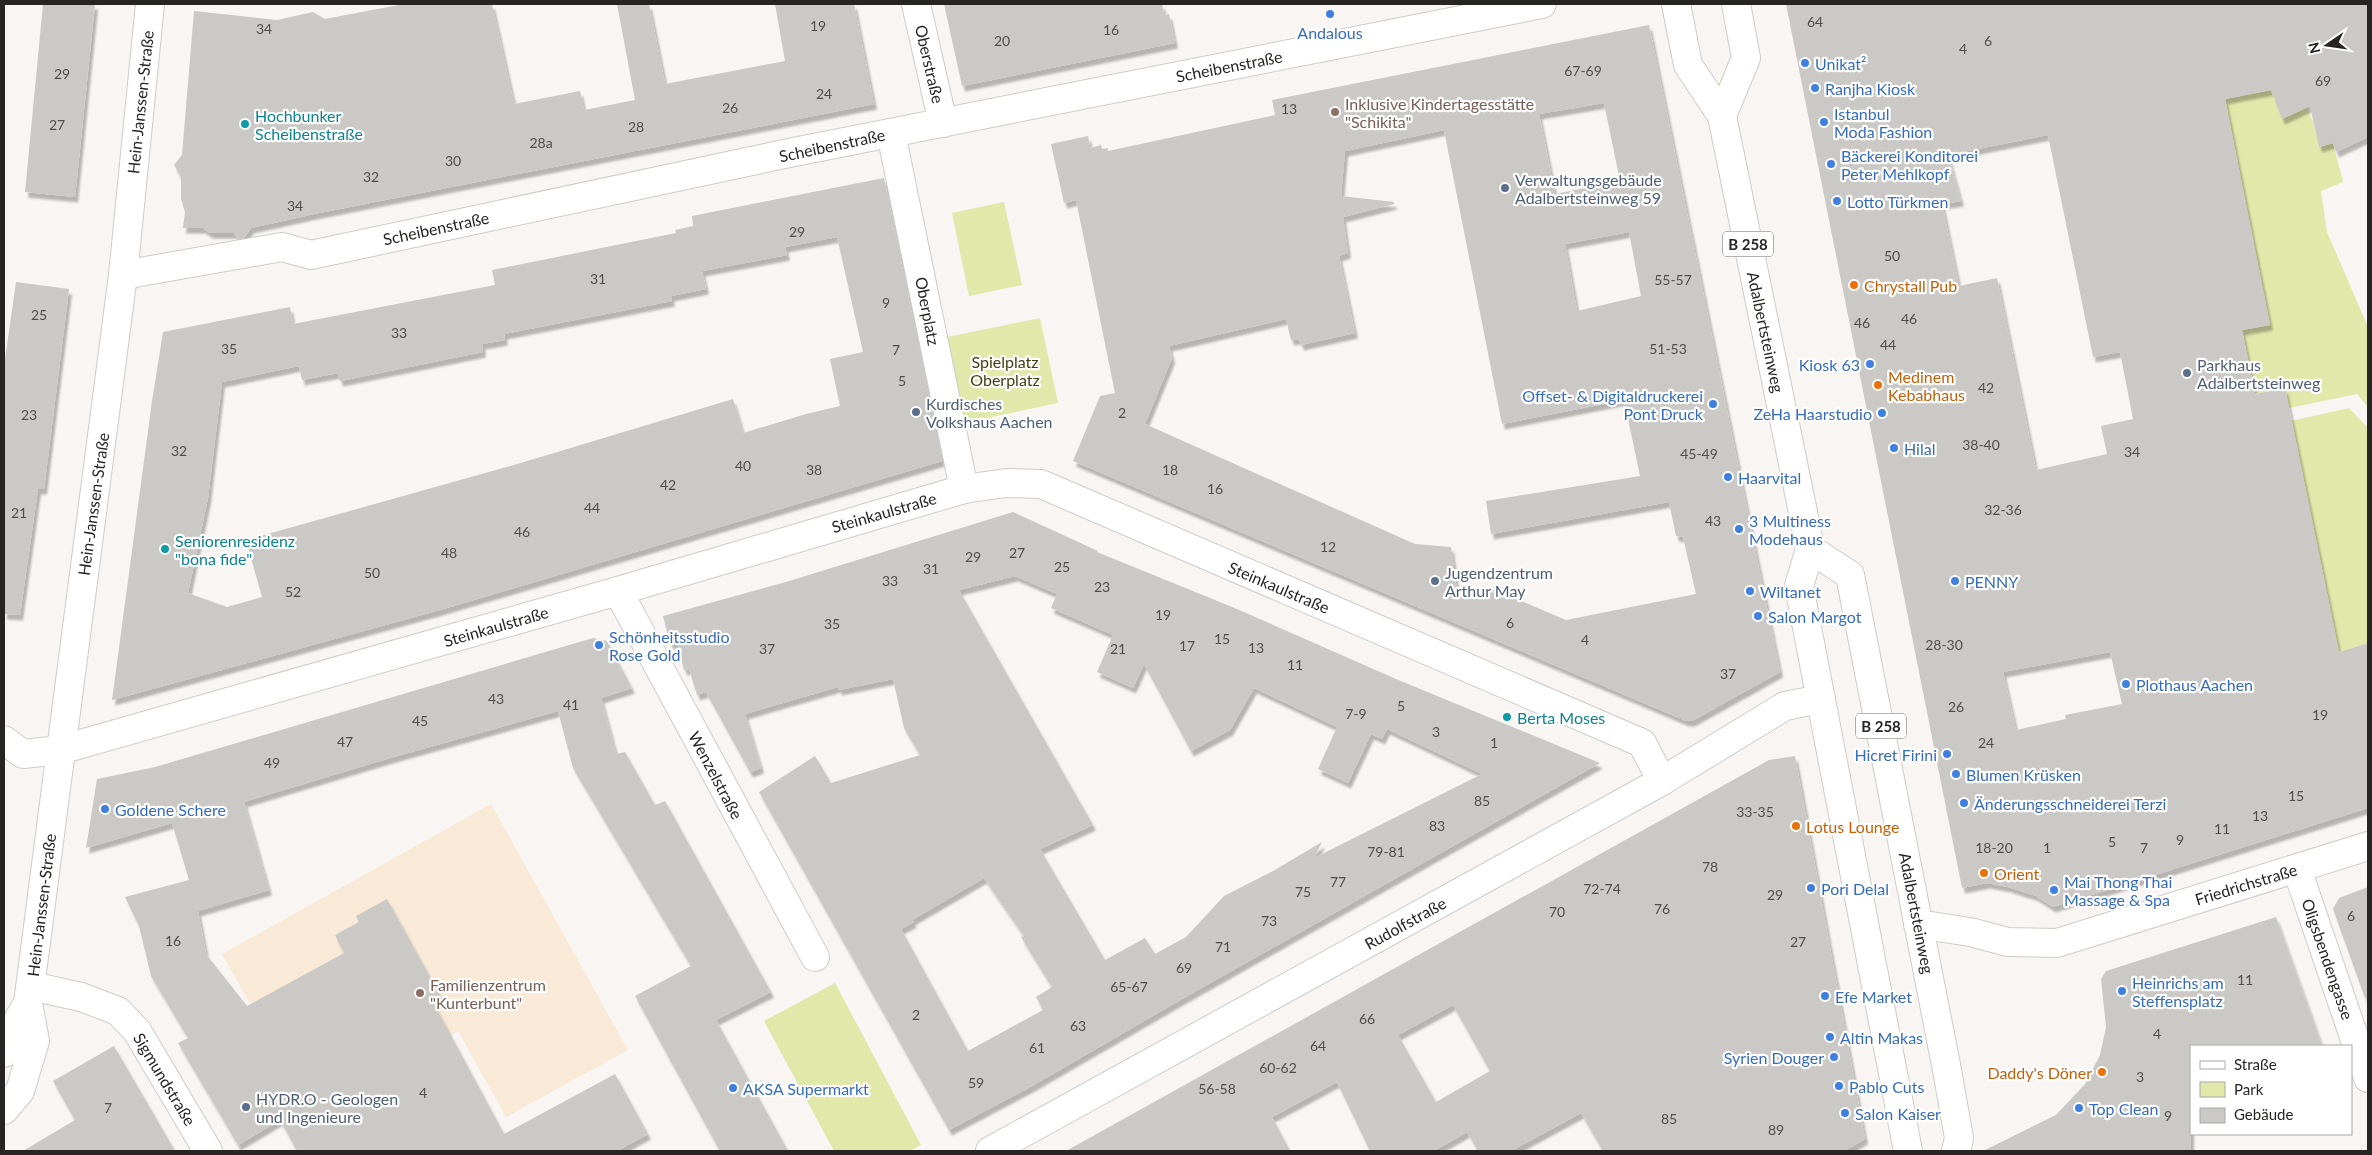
<svg xmlns="http://www.w3.org/2000/svg" width="2372" height="1155" font-family="Lato,sans-serif">
<style>
.education{fill:#f9e9d7}
.green{fill:#e0e8aa}
.building{fill:#cbc9c6;fill-rule:evenodd;filter:url(#shadow)}
.lines{fill:none;stroke-linecap:round;stroke-linejoin:round}
.street-casing{stroke:#ceccc9;stroke-width:30}
.primary-casing{stroke:#ceccc9;stroke-width:30}
.street{stroke:#fff;stroke-width:28}
.primary{stroke:#fff;stroke-width:28}
.shop-dot{fill:#3f7fe0;stroke:#fff;stroke-width:2}
.education-dot{fill:#8d6e63;stroke:#fff;stroke-width:2}
.culture-dot{fill:#0f9aa8;stroke:#fff;stroke-width:2}
.service-dot{fill:#5c6f8a;stroke:#fff;stroke-width:2}
.food-dot{fill:#e8710a;stroke:#fff;stroke-width:2}
.labels{text-anchor:middle;dominant-baseline:central;stroke-width:4.5;stroke-linejoin:round;paint-order:stroke}
.number-label{font-size:14px;fill:#4f4e4c}
.shield{fill:#fff;stroke:#676666;stroke-width:1}
.shield-label{font-size:15px;font-weight:bold;fill:#262524}
.shop-label{font-size:16px;fill:#366cbe;stroke:#fff;text-anchor:start}
.street-label{font-size:16px;fill:#262524;stroke:#fff}
.education-label{font-size:16px;fill:#785e54;stroke:#fff;text-anchor:start}
.culture-label{font-size:16px;fill:#0d838f;stroke:#fff;text-anchor:start}
.service-label{font-size:16px;fill:#4e5e75;stroke:#fff;text-anchor:start}
.food-label{font-size:16px;fill:#c56008;stroke:#fff;text-anchor:start}
.park-label{font-size:16px;fill:#3e4212;stroke:#fff}
</style>
<defs>
<filter id="shadow"><feDropShadow dx="3" dy="5.5" stdDeviation="1" flood-color="#0004"/></filter>
</defs>
<rect width="100%" height="100%" fill="#f8f5f2"/>
<path class="education" d="M491 804 628 1050 506 1117 458 1031 311 1113 222 954Z"/>
<g class="green">
<path d="M2271 90 2282 119 2307 107 2314 125 2319 147 2333 143 2343 182 2321 191 2327 232 2368 327V407L2357 394 2289 408 2285 388 2255 394 2242 330 2269 325 2225 99Z"/>
<path d="M1004 202 1022 285 969 296 952 213Z"/>
<path d="M1040 318 1058 403 963 423 947 337Z"/>
<path d="M2349 408 2368 428V643L2333 654 2291 421Z"/>
<path d="M835 983 921 1145 910 1151H834L764 1021Z"/>
</g>
<g class="building">
<path d="M43 4H95L75 197 25 192Z"/>
<path d="M404 4H492L514 104 580 91 584 110 635 100 617 4H649L665 84 785 61 775 4H854L874 104 314 214 251 228 244 238 239 239 234 233H210L203 228H183L185 212 181 199V177L174 165 182 155 194 11 277 20 313 12 325 19Z"/>
<path d="M944 4H1162L1164 15 1169 14 1175 43 962 86Z"/>
<path d="M1786 4H2368V137L2336 152 2333 143 2319 147 2310 106 2282 119 2271 90 2225 99 2270 325 2242 330 2255 394 2285 388 2339 652 2368 643V808L2053 907 2036 896 2008 887 1987 883 1962 888ZM2048 135 2093 357 2120 352 2133 419 2101 426 2107 454 2036 470 1997 278 1959 286 1942 204 1961 201 1948 155ZM2110 652 2122 704 2065 715 2066 719 2016 730 2003 672Z"/>
<path d="M1649 25 1780 672 1692 721H1686L1073 461 1100 396 1115 393 1076 200 1064 203 1051 144 1088 136 1090 148 1101 145 1102 149 1108 148V151L1275 115 1272 100ZM1604 103 1620 181 1555 194 1539 114ZM1444 130 1502 424 1624 400 1640 476 1486 501 1491 534 1669 502 1676 536 1683 537 1696 594 1566 620 1512 597 1509 586 1458 598 1451 547 1415 544 1145 424 1172 358 1169 346 1286 319 1291 340 1299 339 1301 345 1355 333 1339 256 1348 253 1343 217 1394 204V202L1341 196 1345 151ZM1629 232 1641 296 1577 311 1565 244Z"/>
<path d="M884 178 942 461 440 610 112 700 152 401 163 332 290 307 293 324 495 285 492 270 676 233 675 230 693 226 692 216ZM837 237 863 352 830 359 840 406 806 414 743 433 733 399 514 465 246 540 262 597 227 607 188 593 208 498 222 382 299 366 302 380 338 373 340 381 483 352 482 344 505 340 504 334 672 301 671 296 706 289 702 271 787 255 785 247Z"/>
<path d="M16 282 69 289 44 489H38L20 615 4 614V366Z"/>
<path d="M1013 512 1098 551 1097 552 1237 609 1396 679 1600 763 1182 999 1032 1086 949 1130 759 792 815 756 831 783 920 755 904 728 893 679 839 690 838 687 745 714 761 768 750 772 706 692 697 695 689 669 684 670 677 642 670 644 663 616 786 582ZM1015 576 1057 594 1051 608 1113 635 1097 672 1133 688 1144 664 1191 751 1230 730 1254 688 1337 727 1318 769 1348 783 1371 734 1382 739 1387 729 1482 774 1314 858 1322 842 1273 871 1224 896 1186 937 1155 954 1145 938 1105 960 1040 849 1093 825 959 590ZM984 878 1024 936 1021 937 1052 987 1036 997 1043 1010 968 1051 901 929 914 922 912 920Z"/>
<path d="M593 638 607 641 632 688 601 698 616 754 625 752 655 805 665 801 771 992 716 1020 788 1151H720L635 996 691 966 573 768 558 711 390 758 244 802 269 890 198 911 206 954 247 1006 344 953 335 935 359 922 356 916 387 899 441 997 433 1002 504 1134 615 1074 648 1134 617 1151H297L280 1120 238 1145 178 1043 188 1038 151 976 139 926 125 897 189 880 172 823 86 848 97 779 155 767Z"/>
<path d="M1795 756 1865 1139 1844 1151H1603L1581 1113 1511 1151H1478L1467 1132 1434 1151H1370L1337 1082 1272 1117 1290 1151H1066L1769 760ZM1453 1005 1490 1071 1436 1102 1398 1035Z"/>
<path d="M2368 887V998H2365L2333 909 2339 898Z"/>
<path d="M2276 917 2322 1046H2191V1151H1983L2056 1115 2085 1084 2100 1055 2106 1027 2101 979 2106 971Z"/>
<path d="M114 1046 175 1151H23L75 1120 53 1081Z"/>
</g>
<g class="lines">
<defs>
<g id="street">
<path d="M916 4 943 123"/>
<path d="M891 133 964 489"/>
<path d="M123 275 282 247 311 255 789 153 1542 4"/>
<path d="M618 591 815 957"/>
<path d="M4 740 23 754 60 750 618 591 964 489 1006 483 1041 484 1642 743 1662 781"/>
<path d="M2297 869 2368 1078"/>
<path d="M1918 924 1970 932 2008 942 2057 943 2368 846"/>
<path d="M31 986 81 997 118 1011 137 1031 208 1151"/>
<path d="M4 1053 10 1033 28 1003"/>
<path d="M4 1110 20 1091 35 1041 28 1003 123 275 150 4"/>
<path d="M990 1151 1662 781 1785 706 1821 699"/>
</g>
<g id="primary">
<path d="M1676 4 1688 65 1722 116 1807 532 1810 549 1799 586 1908 1151"/>
<path d="M1722 116 1746 58 1736 4"/>
<path d="M1810 549 1850 575 1947 1070 1959 1138 1956 1151"/>
</g>
</defs>
<use href="#street" class="street-casing"/>
<use href="#primary" class="primary-casing"/>
<use href="#street" class="street"/>
<use href="#primary" class="primary"/>
</g>
<g class="shop-dot">
<circle cx="1330" cy="14" r="5"/>
<circle cx="1805" cy="63" r="5"/>
<circle cx="1815" cy="88" r="5"/>
<circle cx="1824" cy="122" r="5"/>
<circle cx="1831" cy="164" r="5"/>
<circle cx="1837" cy="201" r="5"/>
<circle cx="1870" cy="364" r="5"/>
<circle cx="1713" cy="404" r="5"/>
<circle cx="1882" cy="413" r="5"/>
<circle cx="1894" cy="448" r="5"/>
<circle cx="1728" cy="477" r="5"/>
<circle cx="1739" cy="529" r="5"/>
<circle cx="1955" cy="581" r="5"/>
<circle cx="1750" cy="591" r="5"/>
<circle cx="1758" cy="616" r="5"/>
<circle cx="599" cy="645" r="5"/>
<circle cx="2126" cy="684" r="5"/>
<circle cx="1947" cy="754" r="5"/>
<circle cx="1956" cy="774" r="5"/>
<circle cx="1964" cy="803" r="5"/>
<circle cx="105" cy="809" r="5"/>
<circle cx="1811" cy="888" r="5"/>
<circle cx="2054" cy="890" r="5"/>
<circle cx="2122" cy="991" r="5"/>
<circle cx="1825" cy="996" r="5"/>
<circle cx="1830" cy="1037" r="5"/>
<circle cx="1834" cy="1057" r="5"/>
<circle cx="1839" cy="1086" r="5"/>
<circle cx="733" cy="1088" r="5"/>
<circle cx="2079" cy="1108" r="5"/>
<circle cx="1845" cy="1113" r="5"/>
</g>
<g class="education-dot">
<circle cx="1335" cy="112" r="5"/>
<circle cx="420" cy="993" r="5"/>
</g>
<g class="culture-dot">
<circle cx="245" cy="124" r="5"/>
<circle cx="165" cy="549" r="5"/>
<circle cx="1507" cy="717" r="5"/>
</g>
<g class="service-dot">
<circle cx="1505" cy="188" r="5"/>
<circle cx="2187" cy="373" r="5"/>
<circle cx="916" cy="412" r="5"/>
<circle cx="1435" cy="581" r="5"/>
<circle cx="246" cy="1107" r="5"/>
</g>
<g class="food-dot">
<circle cx="1854" cy="285" r="5"/>
<circle cx="1878" cy="385" r="5"/>
<circle cx="1796" cy="826" r="5"/>
<circle cx="1984" cy="873" r="5"/>
<circle cx="2102" cy="1072" r="5"/>
</g>
<g class="labels">
<g class="number-label">
<text x="1815" y="21">64</text>
<text x="818" y="25">19</text>
<text x="264" y="28">34</text>
<text x="1111" y="29">16</text>
<text x="1002" y="40">20</text>
<text x="1988" y="40">6</text>
<text x="1963" y="48">4</text>
<text x="1583" y="70">67-69</text>
<text x="62" y="73">29</text>
<text x="2323" y="80">69</text>
<text x="824" y="93">24</text>
<text x="730" y="107">26</text>
<text x="1289" y="108">13</text>
<text x="57" y="124">27</text>
<text x="636" y="126">28</text>
<text x="541" y="142">28a</text>
<text x="453" y="160">30</text>
<text x="371" y="176">32</text>
<text x="295" y="205">34</text>
<text x="797" y="231">29</text>
<text x="1892" y="255">50</text>
<text x="598" y="278">31</text>
<text x="1673" y="279">55-57</text>
<text x="886" y="302">9</text>
<text x="39" y="314">25</text>
<text x="1909" y="318">46</text>
<text x="1862" y="322">46</text>
<text x="399" y="332">33</text>
<text x="1888" y="344">44</text>
<text x="229" y="348">35</text>
<text x="1668" y="348">51-53</text>
<text x="896" y="349">7</text>
<text x="902" y="380">5</text>
<text x="1986" y="387">42</text>
<text x="1122" y="412">2</text>
<text x="29" y="414">23</text>
<text x="1981" y="444">38-40</text>
<text x="179" y="450">32</text>
<text x="2132" y="451">34</text>
<text x="1699" y="453">45-49</text>
<text x="743" y="465">40</text>
<text x="814" y="469">38</text>
<text x="1170" y="469">18</text>
<text x="668" y="484">42</text>
<text x="1215" y="488">16</text>
<text x="592" y="507">44</text>
<text x="2003" y="509">32-36</text>
<text x="19" y="512">21</text>
<text x="1713" y="520">43</text>
<text x="522" y="531">46</text>
<text x="1328" y="546">12</text>
<text x="449" y="552">48</text>
<text x="1017" y="552">27</text>
<text x="973" y="556">29</text>
<text x="1062" y="566">25</text>
<text x="931" y="568">31</text>
<text x="372" y="572">50</text>
<text x="890" y="580">33</text>
<text x="1102" y="586">23</text>
<text x="293" y="591">52</text>
<text x="1163" y="614">19</text>
<text x="1510" y="622">6</text>
<text x="832" y="623">35</text>
<text x="1222" y="638">15</text>
<text x="1585" y="639">4</text>
<text x="1944" y="644">28-30</text>
<text x="1187" y="645">17</text>
<text x="1256" y="647">13</text>
<text x="767" y="648">37</text>
<text x="1118" y="648">21</text>
<text x="1295" y="664">11</text>
<text x="1728" y="673">37</text>
<text x="496" y="698">43</text>
<text x="571" y="704">41</text>
<text x="1401" y="705">5</text>
<text x="1956" y="706">26</text>
<text x="1356" y="713">7-9</text>
<text x="2320" y="714">19</text>
<text x="420" y="720">45</text>
<text x="1436" y="731">3</text>
<text x="345" y="741">47</text>
<text x="1494" y="742">1</text>
<text x="1986" y="742">24</text>
<text x="272" y="762">49</text>
<text x="2296" y="795">15</text>
<text x="1482" y="800">85</text>
<text x="1755" y="811">33-35</text>
<text x="2260" y="815">13</text>
<text x="1437" y="825">83</text>
<text x="2222" y="828">11</text>
<text x="2180" y="839">9</text>
<text x="2112" y="841">5</text>
<text x="1994" y="847">18-20</text>
<text x="2047" y="847">1</text>
<text x="2144" y="847">7</text>
<text x="1386" y="851">79-81</text>
<text x="1710" y="866">78</text>
<text x="1338" y="881">77</text>
<text x="1602" y="888">72-74</text>
<text x="1303" y="891">75</text>
<text x="1775" y="894">29</text>
<text x="1662" y="908">76</text>
<text x="1557" y="911">70</text>
<text x="2351" y="915">6</text>
<text x="1269" y="920">73</text>
<text x="173" y="940">16</text>
<text x="1798" y="941">27</text>
<text x="1223" y="946">71</text>
<text x="1184" y="967">69</text>
<text x="2245" y="979">11</text>
<text x="1129" y="986">65-67</text>
<text x="916" y="1014">2</text>
<text x="1367" y="1018">66</text>
<text x="1078" y="1025">63</text>
<text x="2157" y="1033">4</text>
<text x="1318" y="1045">64</text>
<text x="1037" y="1047">61</text>
<text x="1278" y="1067">60-62</text>
<text x="2140" y="1076">3</text>
<text x="976" y="1082">59</text>
<text x="1217" y="1088">56-58</text>
<text x="423" y="1092">4</text>
<text x="108" y="1107">7</text>
<text x="2168" y="1115">9</text>
<text x="1669" y="1118">85</text>
<text x="1776" y="1129">89</text>
</g>
<g class="shield">
<rect x="1723" y="231.5" width="50" height="25" rx="4"/>
<rect x="1856" y="713.5" width="50" height="25" rx="4"/>
</g>
<g class="shield-label">
<text x="1748" y="244">B 258</text>
<text x="1881" y="726">B 258</text>
</g>
<g class="shop-label">
<text x="1330" y="32" text-anchor="middle">Andalous</text>
<text x="1815" y="63">Unikat²</text>
<text x="1825" y="88">Ranjha Kiosk</text>
<text x="1834" y="113">Istanbul<tspan x="1834" dy="18">Moda Fashion</tspan></text>
<text x="1841" y="155">Bäckerei Konditorei<tspan x="1841" dy="18">Peter Mehlkopf</tspan></text>
<text x="1847" y="201">Lotto Türkmen</text>
<text x="1860" y="364" text-anchor="end">Kiosk 63</text>
<text x="1703" y="395" text-anchor="end">Offset- &amp; Digitaldruckerei<tspan x="1703" dy="18">Pont Druck</tspan></text>
<text x="1872" y="413" text-anchor="end">ZeHa Haarstudio</text>
<text x="1904" y="448">Hilal</text>
<text x="1738" y="477">Haarvital</text>
<text x="1749" y="520">3 Multiness<tspan x="1749" dy="18">Modehaus</tspan></text>
<text x="1965" y="581">PENNY</text>
<text x="1760" y="591">Wiltanet</text>
<text x="1768" y="616">Salon Margot</text>
<text x="609" y="636">Schönheitsstudio<tspan x="609" dy="18">Rose Gold</tspan></text>
<text x="2136" y="684">Plothaus Aachen</text>
<text x="1937" y="754" text-anchor="end">Hicret Firini</text>
<text x="1966" y="774">Blumen Krüsken</text>
<text x="1974" y="803">Änderungsschneiderei Terzi</text>
<text x="115" y="809">Goldene Schere</text>
<text x="2064" y="881">Mai Thong Thai<tspan x="2064" dy="18">Massage &amp; Spa</tspan></text>
<text x="1821" y="888">Pori Delal</text>
<text x="2132" y="982">Heinrichs am<tspan x="2132" dy="18">Steffensplatz</tspan></text>
<text x="1835" y="996">Efe Market</text>
<text x="1840" y="1037">Altin Makas</text>
<text x="1824" y="1057" text-anchor="end">Syrien Douger</text>
<text x="1849" y="1086">Pablo Cuts</text>
<text x="743" y="1088">AKSA Supermarkt</text>
<text x="2089" y="1108">Top Clean</text>
<text x="1855" y="1113">Salon Kaiser</text>
</g>
<g class="street-label">
<text transform="translate(930 64) rotate(77)">Oberstraße</text>
<text transform="translate(1229 66) rotate(-11)">Scheibenstraße</text>
<text transform="translate(140 102) rotate(-84)">Hein-Janssen-Straße</text>
<text transform="translate(832 145) rotate(-12)">Scheibenstraße</text>
<text transform="translate(436 228) rotate(-12)">Scheibenstraße</text>
<text transform="translate(928 311) rotate(79)">Oberplatz</text>
<text transform="translate(1766 332) rotate(78)">Adalbertsteinweg</text>
<text transform="translate(93 504) rotate(-82)">Hein-Janssen-Straße</text>
<text transform="translate(884 512) rotate(-16)">Steinkaulstraße</text>
<text transform="translate(1279 587) rotate(23)">Steinkaulstraße</text>
<text transform="translate(496 626) rotate(-16)">Steinkaulstraße</text>
<text transform="translate(716 775) rotate(62)">Wenzelstraße</text>
<text transform="translate(2246 884) rotate(-17)">Friedrichstraße</text>
<text transform="translate(41 905) rotate(-83)">Hein-Janssen-Straße</text>
<text transform="translate(1917 913) rotate(79)">Adalbertsteinweg</text>
<text transform="translate(1405 923) rotate(-29)">Rudolfstraße</text>
<text transform="translate(2328 959) rotate(71)">Oligsbendengasse</text>
<text transform="translate(165 1079) rotate(59)">Sigmundstraße</text>
</g>
<g class="education-label">
<text x="1345" y="103">Inklusive Kindertagesstätte<tspan x="1345" dy="18">"Schikita"</tspan></text>
<text x="430" y="984">Familienzentrum<tspan x="430" dy="18">"Kunterbunt"</tspan></text>
</g>
<g class="culture-label">
<text x="255" y="115">Hochbunker<tspan x="255" dy="18">Scheibenstraße</tspan></text>
<text x="175" y="540">Seniorenresidenz<tspan x="175" dy="18">"bona fide"</tspan></text>
<text x="1517" y="717">Berta Moses</text>
</g>
<g class="service-label">
<text x="1515" y="179">Verwaltungsgebäude<tspan x="1515" dy="18">Adalbertsteinweg 59</tspan></text>
<text x="2197" y="364">Parkhaus<tspan x="2197" dy="18">Adalbertsteinweg</tspan></text>
<text x="926" y="403">Kurdisches<tspan x="926" dy="18">Volkshaus Aachen</tspan></text>
<text x="1445" y="572">Jugendzentrum<tspan x="1445" dy="18">Arthur May</tspan></text>
<text x="256" y="1098">HYDR.O - Geologen<tspan x="256" dy="18">und Ingenieure</tspan></text>
</g>
<g class="food-label">
<text x="1864" y="285">Chrystall Pub</text>
<text x="1888" y="376">Medinem<tspan x="1888" dy="18">Kebabhaus</tspan></text>
<text x="1806" y="826">Lotus Lounge</text>
<text x="1994" y="873">Orient</text>
<text x="2092" y="1072" text-anchor="end">Daddy's Döner</text>
</g>
<g class="park-label">
<text x="1005" y="361">Spielplatz<tspan x="1005" dy="18">Oberplatz</tspan></text>
</g>
</g>
<rect width="2372" height="1155" fill="none" stroke="#262524" stroke-width="10"/>
<rect x="2190" y="1045" width="162" height="90" fill="#ffffff" stroke="#a8a8a7"/>
<rect x="2200" y="1061" width="25" height="8" fill="#ffffff" stroke="#a8a8a7"/>
<text x="2234" y="1070" font-size="15" fill="#262524">Straße</text>
<rect x="2200" y="1082" width="25" height="15" fill="#e0e8aa" stroke="#a8a8a7"/>
<text x="2234" y="1095" font-size="15" fill="#262524">Park</text>
<rect x="2200" y="1108" width="25" height="15" fill="#cbc9c6" stroke="#a8a8a7"/>
<text x="2234" y="1120" font-size="15" fill="#262524">Gebäude</text>
<g transform="translate(2327 45) rotate(257)" stroke="#ffffff" stroke-width="4" paint-order="stroke">
<path d="M0-4L9 19L0 12L-9 19Z" fill="#262524"/>
<text y="-8" font-size="14" font-weight="bold" text-anchor="middle" fill="#262524">N</text>
</g>
</svg>
